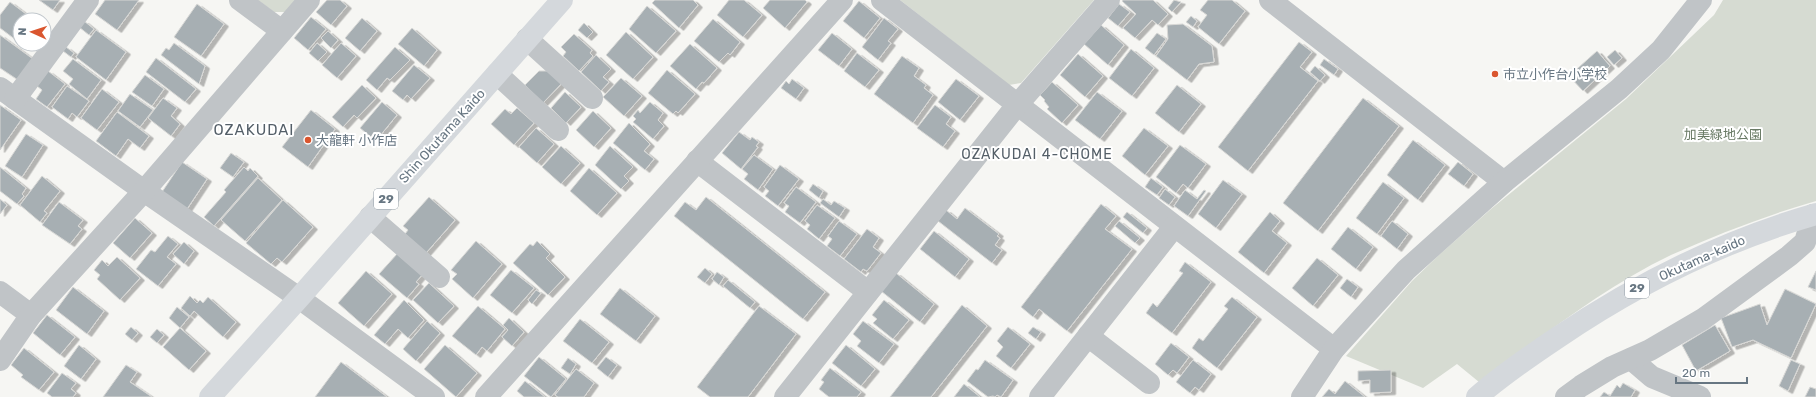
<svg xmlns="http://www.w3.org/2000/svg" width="1816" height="397" font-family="Rubik,'Noto Sans JP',sans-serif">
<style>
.green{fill:#d6dbd2}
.building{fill:#a7afb3;stroke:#d8d8d6;filter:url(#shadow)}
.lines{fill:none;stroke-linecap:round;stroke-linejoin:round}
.minor{stroke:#c0c4c7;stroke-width:22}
.major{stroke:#d4d8dc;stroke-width:22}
.poi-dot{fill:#da562f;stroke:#fff;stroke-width:1.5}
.labels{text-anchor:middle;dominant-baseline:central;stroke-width:4;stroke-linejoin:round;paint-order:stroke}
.shield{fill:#fff;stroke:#959fa8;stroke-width:1}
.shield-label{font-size:12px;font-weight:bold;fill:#677682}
.poi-label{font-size:13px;fill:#677682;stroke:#fff;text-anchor:start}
.park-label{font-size:13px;fill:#697a65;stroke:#fff}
.street-label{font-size:13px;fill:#677682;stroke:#fff}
.neighbourhood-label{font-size:14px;letter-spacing:1px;fill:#545f68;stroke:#fff}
.quarter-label{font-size:15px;letter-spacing:1px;fill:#545f68;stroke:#fff}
</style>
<defs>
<filter id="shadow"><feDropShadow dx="4.5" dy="2.5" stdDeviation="0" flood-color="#0004"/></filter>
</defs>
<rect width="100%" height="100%" fill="#f6f6f3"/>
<g class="green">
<path d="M258 0H297L286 12H274Z"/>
<path d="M900 0H1094L1021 83 1009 85Z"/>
<path d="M1723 0H1816V201C1767 215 1718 234 1671 255 1602 288 1541 338 1479 382L1457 364 1423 388 1346 356 1412 281 1439 255 1491 209 1626 99 1714 15Z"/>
</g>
<g class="building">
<path d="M39 0H60L53 10Z"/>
<path d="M105 0H139L117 30 95 14Z"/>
<path d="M327 0H340L347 6 331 25 316 12Z"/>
<path d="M655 0H693L698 5 679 28 652 3Z"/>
<path d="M729 0H744L762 15 743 37 717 15Z"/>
<path d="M770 0H805L807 2 785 28 763 8Z"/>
<path d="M1123 0H1153L1168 14 1158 25 1152 20 1135 38 1123 28 1136 14 1122 1Z"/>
<path d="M1174 0 1181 2 1172 12 1168 8Z"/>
<path d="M1208 0H1232L1245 11 1219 44 1198 27 1207 15 1200 10Z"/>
<path d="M859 1 880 18 864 38 843 21Z"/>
<path d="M10 2 34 20H20V43L0 28V15Z"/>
<path d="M197 4 224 24 201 56 174 37Z"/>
<path d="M1119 4 1130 12 1118 26 1108 18Z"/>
<path d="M647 6 676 31 656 53 629 29Z"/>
<path d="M1191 16 1197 21 1193 27 1186 22Z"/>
<path d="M311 17 326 29 308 50 294 38Z"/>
<path d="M362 18 377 31 360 51 345 38Z"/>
<path d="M884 18 898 29 888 41 891 43 878 60 862 47Z"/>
<path d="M713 19 740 42 730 55 728 53 719 62 694 41Z"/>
<path d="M84 21 94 29 89 35 79 27Z"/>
<path d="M584 23 593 32 587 38 578 30Z"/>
<path d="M1183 24 1212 46 1214 62 1199 64 1187 80 1156 56 1168 39 1167 25Z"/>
<path d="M1101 25 1124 45 1108 65 1084 44Z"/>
<path d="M412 28 437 50 424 66 398 44Z"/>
<path d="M96 30 126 52 106 80 76 57Z"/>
<path d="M328 31 338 40 331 48 321 38Z"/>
<path d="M626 32 653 57 633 79 606 55Z"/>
<path d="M832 33 852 49 839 66 818 50Z"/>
<path d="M1157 33 1166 39 1154 55 1145 48Z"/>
<path d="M574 34 592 50 590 53 593 56 579 71 563 56 566 52 561 47Z"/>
<path d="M0 35 33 59 18 80 0 68Z"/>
<path d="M1299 42 1312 52 1300 67 1318 81 1248 171 1218 147Z"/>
<path d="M174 43 205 66 199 84 161 55 166 48 169 50Z"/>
<path d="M317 43 327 52 318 61 309 53Z"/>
<path d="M341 43 356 56 337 78 322 65Z"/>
<path d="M690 44 717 68 704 83 702 82 696 89 670 66Z"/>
<path d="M66 47 74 53 71 57 63 51Z"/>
<path d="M395 47 410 60 390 80 387 78 377 90 366 80Z"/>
<path d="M1131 49 1154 68 1132 96 1109 78Z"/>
<path d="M1615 50 1622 58 1614 65 1607 57Z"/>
<path d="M1597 51 1610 66 1583 91 1569 76Z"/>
<path d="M857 53 879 70 865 87 844 71Z"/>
<path d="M1078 54 1103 76 1085 97 1060 75Z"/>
<path d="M596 55 611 69 603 77 609 82 601 91 581 72Z"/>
<path d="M902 56 919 68 914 76 926 85 924 88 933 95 913 123 874 94Z"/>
<path d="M156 58 196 89 185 102 146 72Z"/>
<path d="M73 59 101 80 87 99 69 84 73 79 63 71Z"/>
<path d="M1324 59 1338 69 1334 75 1320 65Z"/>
<path d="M414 65 430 78 411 99 407 95 403 100 392 91Z"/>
<path d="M1315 66 1325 75 1320 81 1310 72Z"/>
<path d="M667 70 695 94 678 113 676 111 673 114 648 93Z"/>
<path d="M48 71 65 84 47 107 36 99 42 90 37 86Z"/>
<path d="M539 71H550L562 83 543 103 525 85Z"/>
<path d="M145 75 164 89 152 106 132 92Z"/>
<path d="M621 78 642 96 624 116 603 97Z"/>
<path d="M792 79 804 88 796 99 781 88 786 81 789 84Z"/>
<path d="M956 79 979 96 960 120 938 102Z"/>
<path d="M1052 82 1078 105 1062 123 1047 109 1049 107 1044 101 1045 100 1040 95Z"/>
<path d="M362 85 376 98 357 118 354 115 343 127 332 117Z"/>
<path d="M1177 85 1201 104 1179 132 1155 113Z"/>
<path d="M67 86 89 101 77 117 72 113 68 119 52 107Z"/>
<path d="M102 89 119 102 97 130 81 118Z"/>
<path d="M565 92 581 107 566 123 551 108Z"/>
<path d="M1097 92 1122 111 1100 139 1075 120Z"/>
<path d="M130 94 153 110 140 127 118 111Z"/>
<path d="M163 98 177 108 171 116 180 124 171 136 148 118Z"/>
<path d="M1363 98 1399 126 1318 231 1283 203Z"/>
<path d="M382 102 397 115 379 137 374 133 371 137 360 128Z"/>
<path d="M650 102 663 113 658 120 664 126 653 139 633 122 636 119 633 116 638 110 640 113Z"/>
<path d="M0 105 21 120 0 150Z"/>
<path d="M935 105 951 117 946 124 955 131 943 147 917 128Z"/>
<path d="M517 108 534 123 514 145 491 124 505 109 511 114Z"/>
<path d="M311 110 335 129 308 167 282 147Z"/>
<path d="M593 111 611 128 594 147 576 130Z"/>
<path d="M117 112 149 136 140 148 128 139 116 156 96 141Z"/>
<path d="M629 123 650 144 644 151 654 159 645 170 613 143Z"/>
<path d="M536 128 554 144 537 163 519 147Z"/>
<path d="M1144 128 1168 146 1145 175 1122 156Z"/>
<path d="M739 132 750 140 752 137 759 142 756 146 758 147 741 169 722 153Z"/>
<path d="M26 134 43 145 22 177 5 166Z"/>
<path d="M1413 140 1445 165 1418 200 1387 175Z"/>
<path d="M1180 145 1206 164 1188 188 1183 184 1176 193 1156 177Z"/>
<path d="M561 146 580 163 561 184 542 167Z"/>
<path d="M610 146 633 167 624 176 629 181 621 189 595 165Z"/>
<path d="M231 153 244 162 233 177 220 168Z"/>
<path d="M754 155 773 169 758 190 744 179 748 174 742 169Z"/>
<path d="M182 162 207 179 187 209 162 192Z"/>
<path d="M1458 162 1473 174 1464 186 1448 174Z"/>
<path d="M780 165 799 179 778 206 765 196 769 191 764 187Z"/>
<path d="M0 167 26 188 22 194 24 196 17 204 0 191Z"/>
<path d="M244 167 248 171 250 168 258 176 214 226 204 217 226 192 224 190Z"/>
<path d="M589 168 617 193 597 215 570 191Z"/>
<path d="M42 176 60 191 44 211 47 213 40 222 20 205Z"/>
<path d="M258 178 282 200 245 241 221 220Z"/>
<path d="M1151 178 1163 187 1157 195 1145 187Z"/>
<path d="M1223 180 1242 194 1216 228 1198 214Z"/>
<path d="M1383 182 1404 198 1377 234 1356 218Z"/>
<path d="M813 184 823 191 819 198 809 190Z"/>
<path d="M796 187 816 202 800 223 785 212 789 206 784 203Z"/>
<path d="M1165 189 1175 197 1169 205 1159 198Z"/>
<path d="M1185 190 1197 199 1204 190 1206 191 1188 216 1174 206Z"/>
<path d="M429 197 455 220 426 253 405 234 408 230 403 226Z"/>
<path d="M706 197 825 292 803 319 674 216 685 202 696 210Z"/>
<path d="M0 199 7 205 0 214Z"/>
<path d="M823 199 831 205 834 201 845 208 839 217 820 203Z"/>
<path d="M283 200 313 227 282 262 277 258 271 264 246 243Z"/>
<path d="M59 202 83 220 78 226 82 229 70 244 42 225Z"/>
<path d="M1101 204 1116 216 1105 229 1132 249 1067 331 1039 309 1033 317 1021 307Z"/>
<path d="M817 205 835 218 819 239 807 229 810 225 805 221Z"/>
<path d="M965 208 999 234 997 236 1000 238 995 245 1002 250 992 263 938 221 946 210 957 219Z"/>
<path d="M1127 212 1147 228 1143 233 1123 217Z"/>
<path d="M1270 212 1280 221 1272 231 1287 243 1264 273 1238 252Z"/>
<path d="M135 218 152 233 130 258 113 243Z"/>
<path d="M839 221 857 234 840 256 827 246 832 239 828 236Z"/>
<path d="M1119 221 1140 238 1135 243 1115 226Z"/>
<path d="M1392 221 1408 234 1397 249 1381 236Z"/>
<path d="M1348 227 1373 247 1356 269 1331 249Z"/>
<path d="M867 229 879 238 873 247 881 253 867 271 863 269 861 272 844 259Z"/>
<path d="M934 231 969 259 955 277 920 249Z"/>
<path d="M168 236 178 244 167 257 176 264 158 286 136 269 151 250 155 252Z"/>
<path d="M476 241 502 264 473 298 452 279 457 274 451 270Z"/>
<path d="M537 241 550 254 546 258 565 277 548 295 513 263 530 244 533 246Z"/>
<path d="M184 242 194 251 184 264 173 254Z"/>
<path d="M397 254 422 275 416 282 419 284 407 298 379 274Z"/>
<path d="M117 257 140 278 120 300 97 279 100 275 94 270 102 260 108 266Z"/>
<path d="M1317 258 1338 275 1313 306 1292 288Z"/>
<path d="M1185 262 1211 282 1172 333 1146 313 1153 303 1157 307 1183 273 1179 271Z"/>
<path d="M705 268 712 274 705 283 697 277Z"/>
<path d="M511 270 534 288 512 313 490 295Z"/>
<path d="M366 271 392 294 364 326 338 303Z"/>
<path d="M1816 271V290L1808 287Z"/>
<path d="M717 272 724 277 719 285 712 279Z"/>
<path d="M896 273 934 304 920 322 881 291Z"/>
<path d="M1347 279 1358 287 1351 297 1340 288Z"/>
<path d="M728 280 755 302 750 308 723 286Z"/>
<path d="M429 283 454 306 438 323 413 300Z"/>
<path d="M73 287 104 311 87 334 56 310Z"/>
<path d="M620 288 655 316 636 341 600 314Z"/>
<path d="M1785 289 1816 304 1791 358 1753 340 1732 347 1721 318 1760 304 1767 325Z"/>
<path d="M536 290 541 293 532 304 528 300Z"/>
<path d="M190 296 197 303 200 300 203 303 208 297 236 322 223 337 194 311 190 316 181 308Z"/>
<path d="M1232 297 1257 317 1217 368 1192 348 1199 338 1203 341 1228 309 1224 306Z"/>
<path d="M404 300 424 320 408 338 398 329 385 344 374 335Z"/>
<path d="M884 300 909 320 893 339 873 323 877 319 872 315Z"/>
<path d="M962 305 987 326 931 397H890Z"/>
<path d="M478 306 505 329 487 351 482 347 476 355 452 336Z"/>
<path d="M759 306 796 334 748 397H710L697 387Z"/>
<path d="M177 307 189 317 180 328 169 318Z"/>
<path d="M47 315 75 337 60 355 33 333Z"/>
<path d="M509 318 524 332 512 346 502 337 508 330 503 325Z"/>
<path d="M580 319 609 342 592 363 563 341Z"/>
<path d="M427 321 440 333 416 361 403 349Z"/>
<path d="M863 321 894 344 879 363 857 346 861 341 853 334Z"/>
<path d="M1715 325 1730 351 1696 371 1682 345Z"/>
<path d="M131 327 138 333 132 340 125 334Z"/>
<path d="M1008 327 1030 344 1011 368 996 356 1003 347 997 341Z"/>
<path d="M1033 327 1041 332 1036 339 1028 333Z"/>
<path d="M180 328 206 351 189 370 163 347Z"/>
<path d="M157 329 164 335 157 343 150 337Z"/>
<path d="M1171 343 1189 357 1177 373 1173 370 1168 375 1155 364Z"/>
<path d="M79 345 96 359 81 379 64 366Z"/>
<path d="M445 345 477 373 456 397 424 369Z"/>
<path d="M846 345 875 369 861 386 832 363Z"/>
<path d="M24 348 54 372 39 390 21 377 23 375 11 365Z"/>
<path d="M539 357 566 379 551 397 524 376Z"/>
<path d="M606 357 617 365 608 377 597 368Z"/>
<path d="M568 358 576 364 570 374 561 368Z"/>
<path d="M985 360 1013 380 1001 397 997 395 995 397 993 396 988 397 967 381 976 369 978 370Z"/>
<path d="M1193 360 1211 374 1199 390 1195 387 1190 393 1176 382Z"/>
<path d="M1791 360 1800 364 1788 391 1779 386Z"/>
<path d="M341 362 387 397H315Z"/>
<path d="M126 365 137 372 130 382 152 397H103Z"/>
<path d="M830 368 861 392 857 397H829L819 389 824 382 821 380Z"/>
<path d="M576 369 594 383 584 397H558L555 395Z"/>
<path d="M1391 370V392L1370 393V380L1358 381V371Z"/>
<path d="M62 373 76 383 71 389 76 393 73 397H52L47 393Z"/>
<path d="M525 381 545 397H524L517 391Z"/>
<path d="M1345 381 1365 397H1322L1329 389 1335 394Z"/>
<path d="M1623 383 1635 390 1631 397H1600L1604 392 1610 396 1617 385 1620 388Z"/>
<path d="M964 384 980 397H954Z"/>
<path d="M1810 387 1816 389V397H1805Z"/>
</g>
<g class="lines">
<g class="minor">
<path d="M240 0 282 31"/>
<path d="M882 0 1334 349"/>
<path d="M1270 0 1504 182"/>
<path d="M527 39 592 98"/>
<path d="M497 74 558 130"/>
<path d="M0 88 144 191 299 298 434 397"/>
<path d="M15 99 88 0"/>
<path d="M697 161 868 292"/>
<path d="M370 217 439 277"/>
<path d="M0 292 31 315"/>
<path d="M1088 336 1149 383"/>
<path d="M1631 359 1652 377 1700 397"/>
<path d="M0 360 31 315 144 191 309 0"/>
<path d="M486 397 842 0"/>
<path d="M785 397 1017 105 1109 0"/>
<path d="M1040 397 1174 227"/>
<path d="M1302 397 1334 349 1406 270 1504 182 1619 89 1661 50 1701 0"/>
<path d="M1566 397 1581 386 1612 367 1650 350 1703 319 1789 256 1805 242 1813 215"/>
</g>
<g class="major">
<path d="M210 397 299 298 562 0"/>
<path d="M1477 397C1502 375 1530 356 1557 338 1638 283 1722 241 1816 214"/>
</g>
</g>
<g class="poi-dot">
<circle cx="1495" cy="74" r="4"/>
<circle cx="308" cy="140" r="4"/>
</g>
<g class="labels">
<g class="shield">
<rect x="374" y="189" width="24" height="20" rx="3"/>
<rect x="1625" y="278" width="24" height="20" rx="3"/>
</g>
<g class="shield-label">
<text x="386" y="199">29</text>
<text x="1637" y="288">29</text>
</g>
<g class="poi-label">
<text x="1503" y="74">市立小作台小学校</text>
<text x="316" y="140">大龍軒 小作店</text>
</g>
<g class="park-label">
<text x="1723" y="134">加美緑地公園</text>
</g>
<g class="street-label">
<text transform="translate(442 136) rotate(-48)">Shin Okutama Kaido</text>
<text transform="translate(1702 258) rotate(-24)">Okutama-kaido</text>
</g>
<g class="neighbourhood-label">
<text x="1037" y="154">OZAKUDAI 4-CHOME</text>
</g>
<g class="quarter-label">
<text x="254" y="130">OZAKUDAI</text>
</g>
</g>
<g transform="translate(32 32) rotate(273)"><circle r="19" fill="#ffffff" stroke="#c2c8cd"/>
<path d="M0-3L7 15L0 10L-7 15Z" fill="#da562f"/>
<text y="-6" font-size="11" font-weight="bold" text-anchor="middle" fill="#677682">N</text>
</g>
<path d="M1676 377v6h71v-6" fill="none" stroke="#677682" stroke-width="2"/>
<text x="1682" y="377" font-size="12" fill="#677682" stroke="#ffffff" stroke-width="3" paint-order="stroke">20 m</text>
</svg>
